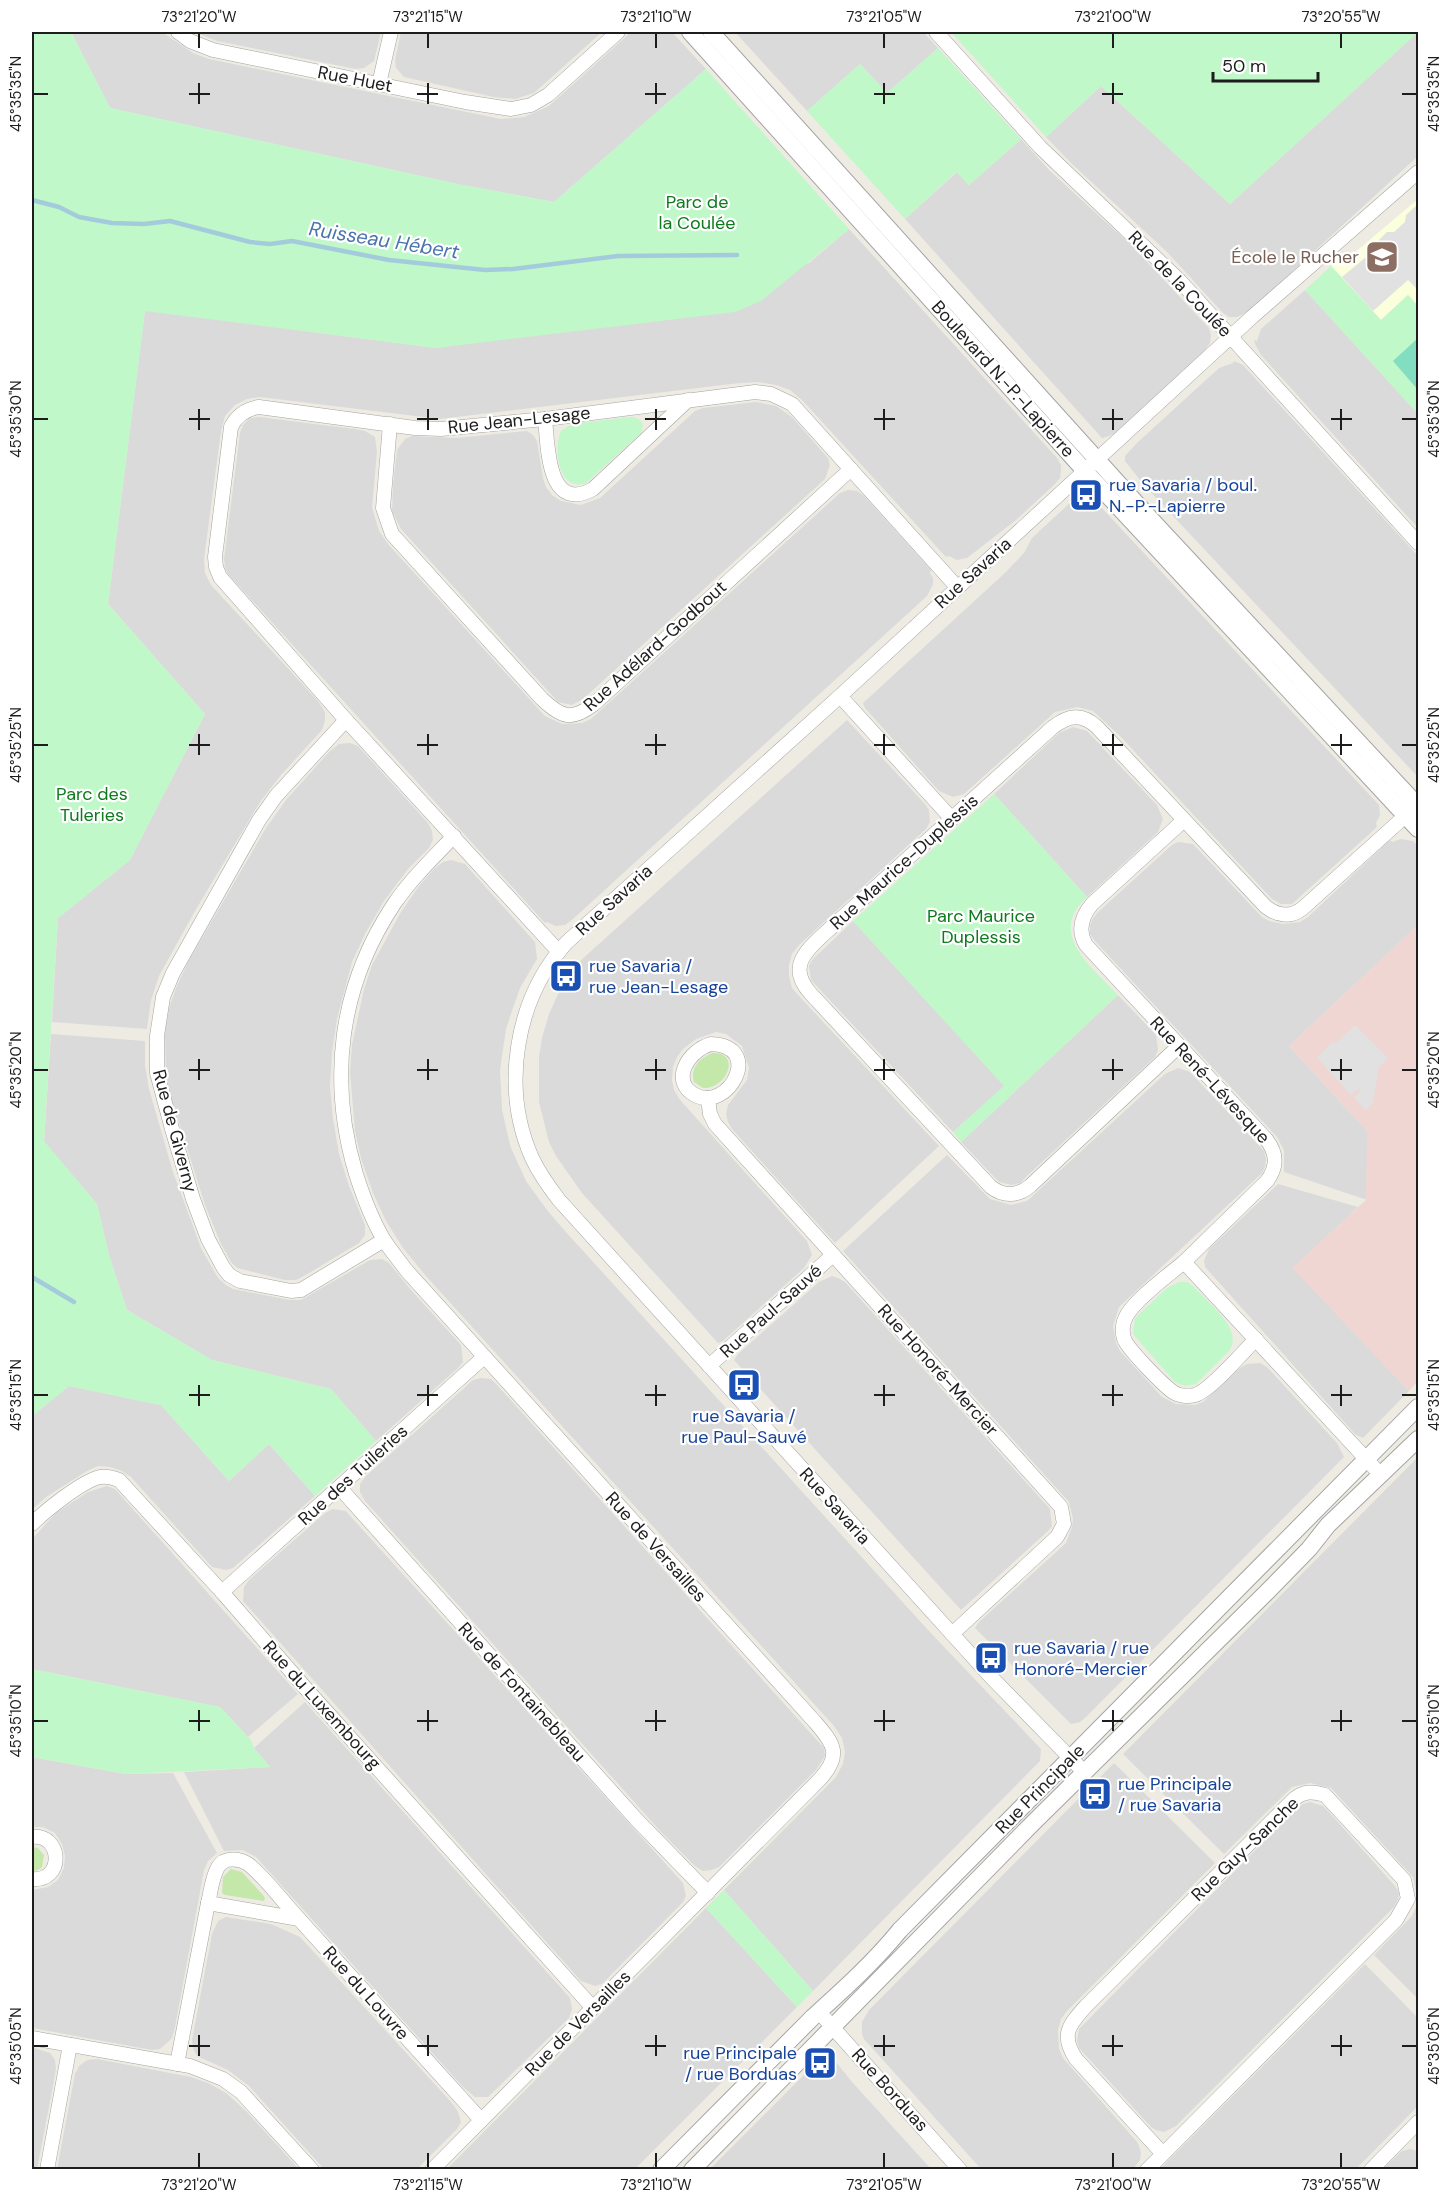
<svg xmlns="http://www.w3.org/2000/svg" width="1450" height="2201" font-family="'DM Sans',sans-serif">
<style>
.residential{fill:#dbdada}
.commercial{fill:#efd6d2}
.education{fill:#fcffdc}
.grass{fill:#c3e8a9}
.park{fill:#c0f8c9}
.pitch{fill:#82ddc1}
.parking{fill:#e1e1e1}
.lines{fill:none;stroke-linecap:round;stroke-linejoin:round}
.stream{stroke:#a4cbdc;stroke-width:4.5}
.minor-casing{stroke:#a4a4a4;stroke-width:15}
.tertiary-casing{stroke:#a4a4a4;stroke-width:18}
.minor{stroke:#fff;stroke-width:14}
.tertiary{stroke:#fff;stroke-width:16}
.ticks{fill:none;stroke:#1d1d1d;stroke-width:2}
.labels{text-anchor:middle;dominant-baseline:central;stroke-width:4.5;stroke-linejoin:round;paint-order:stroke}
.street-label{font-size:18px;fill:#1d1d1d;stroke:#fff}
.park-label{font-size:18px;fill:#0d7a1e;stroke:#fff}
.education-label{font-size:18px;fill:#785e54;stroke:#fff;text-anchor:end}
.transit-label{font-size:18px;fill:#164399;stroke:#fff;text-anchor:start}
.water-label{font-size:20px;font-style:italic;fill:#4b74ac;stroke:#fff}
.neatline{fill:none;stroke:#1d1d1d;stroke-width:2}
.ticks-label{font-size:15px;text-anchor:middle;fill:#1d1d1d}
</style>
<rect width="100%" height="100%" fill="#eeebe3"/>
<g class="residential">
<path d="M71 32H162L193 53 209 59 501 119 524 117 549 106 631 32H672L706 69 554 202 462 185 110 108Z"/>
<path d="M194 32H381L374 61 364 68 356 69 217 41Z"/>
<path d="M401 32H602L534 93 515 99 494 97 404 77 396 68 395 60Z"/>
<path d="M735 32H923L938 48 887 93 860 64 807 111Z"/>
<path d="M1418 32V156L1257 304 1246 313 1237 317H1229L1223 313 1167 252 1071 163 1046 137 1101 86 1230 204Z"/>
<path d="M1021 139 1049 170 1133 247 1209 328 1211 335 1210 343 1205 350 1117 432 1109 436 1102 438 905 219 957 172 969 185Z"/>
<path d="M849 229 1057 458 1061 465V471L1060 478 1054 485 1016 520 967 558 957 560 949 556 946 557 802 400 790 390 776 385 759 382 740 383 440 419 260 397 247 399 235 405 225 416 221 431 204 559 205 573 211 585 318 701 325 712V720L322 730 281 775 260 802 195 911 159 976 151 1000 147 1029 52 1022 58 918 130 860 205 714 108 604 145 310 436 348 809 263Z"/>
<path d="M1305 290 1418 414V528L1261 355 1255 344 1254 340 1257 341 1261 329Z"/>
<path d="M1234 361 1243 365 1418 556V777L1144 485 1125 461V456L1137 443 1219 368 1233 363Z"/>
<path d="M756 402 776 406 792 417 828 458 830 465 825 479 583 699 572 705 558 702 401 529 392 511 393 486 397 450 405 439 412 436 456 438 527 431 533 435 537 441 543 478 546 487 552 495 561 501 581 505 600 498 695 411 703 408Z"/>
<path d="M259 417 355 429 365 431 375 437 377 452 372 507 379 531 388 544 545 716 562 724 582 723 591 719 840 493 848 490 857 491 863 495 931 570 930 573 933 578V584L927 596 573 919 565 925 555 926 547 922 545 923 228 574 225 567 224 559 240 433 243 425 250 418Z"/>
<path d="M1085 497 1094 500 1099 505 1379 805 1380 815 1376 823 1377 827 1292 904H1281L1272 899 1121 737 1093 711 1077 707 1055 712 964 794 953 797 939 791 865 708 863 703 1006 572 1024 553 1032 538 1073 500Z"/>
<path d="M847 720 925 804 929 810 930 822 926 829 799 945 792 954 789 965V976L792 988 800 997 939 1146 835 1243 732 1129 728 1122 726 1114 728 1105 747 1080 749 1068 742 1046 726 1034 716 1032 696 1039 683 1049 677 1057 673 1067 672 1080 674 1090 680 1100 807 1241 812 1255 804 1268 723 1341 718 1343 582 1193 556 1156 549 1142 539 1102V1057L542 1038 549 1014 559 992 579 962Z"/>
<path d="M1073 727 1087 731 1157 805 1163 819 1158 832 1087 897 994 794 1059 733Z"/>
<path d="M350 743 358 746 428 823 432 831 433 840 429 848 408 869 384 901 365 934 352 962 337 1019 332 1052 330 1086 333 1119 339 1154 349 1186 365 1225V1235L359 1243 304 1276 296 1280H285L237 1268 231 1262 221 1244 205 1205 170 1094 166 1074 165 1033 169 1008 176 988 188 962 266 828 286 800 330 751 339 744Z"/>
<path d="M1401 839 1413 841 1418 846V925L1289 1046 1367 1131V1200L1284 1172V1150L1277 1137 1095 941 1090 934V926L1092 920 1097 913 1172 845 1178 842 1193 844 1262 917 1269 921 1283 924 1300 922 1308 917 1390 840 1392 842Z"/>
<path d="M451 860 465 864 535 942 537 959 520 988 513 1008 506 1029 500 1070 502 1109 506 1128 511 1148 526 1181 547 1210 565 1231 928 1630 1041 1749 1040 1761 813 1991 724 1890 836 1777 843 1764 845 1752 842 1738 834 1726 426 1276 403 1248 386 1221 373 1193 361 1158 355 1131 350 1072 352 1045 364 989 372 965 401 912 419 886 434 869 443 862Z"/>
<path d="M853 921 1005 1086 953 1132 811 980 809 966 812 960Z"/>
<path d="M1118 995 1156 1035 1158 1050 1155 1057 1027 1176 1020 1183 1012 1185 999 1182 961 1142Z"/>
<path d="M51 1034 145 1041V1065L149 1089 173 1172 201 1248 218 1278 226 1285 233 1289 290 1300H301L370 1260 382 1259 389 1263 411 1290 461 1345 463 1362 458 1368 376 1441 331 1389 212 1360 127 1310 109 1255 97 1204 44 1142Z"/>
<path d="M1178 1068 1190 1072 1264 1151 1266 1159 1265 1167 1262 1173 1119 1307 1113 1326 1116 1343 1120 1351 1162 1397 1176 1404 1195 1405 1203 1402 1240 1368 1247 1364 1260 1363 1267 1367 1337 1443 1344 1457 1085 1718 1080 1722 1071 1724 975 1628 979 1622 1066 1543 1072 1527 1073 1519 1069 1502 843 1251 947 1155 990 1199 1011 1205 1027 1201 1165 1074Z"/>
<path d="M1278 1184 1358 1207 1293 1268 1409 1391 1363 1438 1355 1434 1205 1267 1204 1261 1209 1249Z"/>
<path d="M832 1276 838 1278 845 1282 1050 1509 1052 1526 1048 1531 961 1610 734 1360 738 1354 819 1282Z"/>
<path d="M481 1378 491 1379 498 1386 824 1748 825 1756 816 1770 719 1867 712 1870 703 1871 695 1866 662 1833 365 1501 360 1492V1484L366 1476 473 1380Z"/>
<path d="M69 1386 161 1405 229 1481 269 1444 315 1496 233 1568 226 1570 212 1567 131 1477 122 1471 110 1467 98 1466 87 1471 46 1497 32 1510V1416Z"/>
<path d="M1418 1457V1999L1374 1955 1412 1916 1416 1907 1417 1897 1413 1877 1331 1788 1310 1783 1292 1787 1224 1854 1123 1754Z"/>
<path d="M107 1486 115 1489 298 1694 248 1737 220 1707 32 1669V1539L56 1513 88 1492Z"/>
<path d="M333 1509 346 1511 352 1518 683 1883 686 1896 683 1902 602 1984 595 1986 581 1981 243 1601 244 1587 249 1580 325 1513Z"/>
<path d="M305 1702 570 1998 572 2009 569 2018 488 2097H475L462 2086 256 1857 243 1850 224 1851 184 1772 270 1767 254 1748Z"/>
<path d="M32 1757 126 1774 173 1773 217 1853 208 1861 204 1870 175 2027 172 2038 160 2049 152 2050 32 2028V1890L48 1887 58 1880 64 1868 65 1856 62 1844 55 1833 43 1827H32Z"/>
<path d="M1114 1763 1215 1863 1066 2012 1061 2019 1058 2030 1059 2049 1063 2058 1138 2143 1141 2153 1140 2160 1133 2169H981L864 2039 862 2034V2022L869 2010Z"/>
<path d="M1310 1802 1323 1806 1329 1812 1395 1886 1399 1893 1398 1900 1394 1907 1176 2126 1164 2132 1156 2130 1151 2127 1079 2048 1077 2041 1079 2029 1296 1809 1303 1804Z"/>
<path d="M706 1908 797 2007 635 2169 446 2170Z"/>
<path d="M226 1917 271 1924 300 1937 452 2103 458 2112 461 2122 457 2129 417 2169H324L249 2086 228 2070 197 2056 193 2049 192 2040 212 1934 218 1921Z"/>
<path d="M1365 1964 1418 2018V2106L1356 2169H1160Z"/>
<path d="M32 2047 50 2053 55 2060 56 2069 37 2170 32 2169Z"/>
<path d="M832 2057 852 2082 931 2169H710L816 2063 821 2060Z"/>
<path d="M97 2059 191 2077 208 2083 226 2093 246 2111 299 2169H57L75 2074 79 2066 87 2060Z"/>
<path d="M1410 2149 1418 2151V2169H1383L1402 2151Z"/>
</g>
<path class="commercial" d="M1418 925V1381L1409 1391 1292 1268 1366 1200 1367 1131 1289 1046Z"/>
<path class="education" d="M1418 199V306L1408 295 1381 320 1331 266 1354 253Z"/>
<g class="grass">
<path d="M712 1053C742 1052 727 1089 703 1088L694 1082C690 1068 699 1059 712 1053Z"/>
<path d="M32 1847 38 1848 44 1855 42 1867 38 1870 32 1871Z"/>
<path d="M231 1869 242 1872 263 1895 265 1898 264 1901 225 1895 222 1893 223 1877Z"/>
</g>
<g class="park">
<path d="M32 32H71L110 108 462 185 554 202 706 69 849 229 761 301 735 312 436 348 145 311 108 604 205 714 130 860 58 918 44 1141 97 1204 109 1255 127 1310 212 1360 331 1389 376 1441 315 1496 269 1444 229 1481 161 1405 69 1386 32 1416Z"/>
<path d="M954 32H1418L1230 204 1101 86 1046 137 952 33Z"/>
<path d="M938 48 1021 139 969 185 956 172 905 219 807 111 860 64 887 93Z"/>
<path d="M1331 266 1381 320 1408 295 1418 306V414L1305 290Z"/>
<path d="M630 417C637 417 640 419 643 425L641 433 586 483C558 493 553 448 561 431L572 424Z"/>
<path d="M994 794 1087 897C1046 934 1092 967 1118 995L961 1142 953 1132 1004 1086 853 921Z"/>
<path d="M1179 1282H1187L1194 1287C1207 1302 1247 1332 1228 1352L1196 1384 1185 1386 1175 1382 1133 1334 1135 1318 1167 1288Z"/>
<path d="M32 1669 220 1707 251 1740 254 1748 270 1767 126 1774 32 1757Z"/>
<path d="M724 1890 813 1991 797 2007 706 1908Z"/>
</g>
<path class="pitch" d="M1418 338V390L1393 361Z"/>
<g class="parking">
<path d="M1416 206 1418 209V290L1408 280 1373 311 1342 277 1377 248V242L1387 232H1394L1405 222 1406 215Z"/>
<path d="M1355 1025 1388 1058 1379 1067 1373 1103 1366 1110 1354 1098 1361 1090 1360 1088 1351 1095 1317 1058 1333 1041 1336 1043Z"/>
</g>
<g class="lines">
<g class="stream">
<path d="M32 200 59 207 79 217 112 223 144 224 170 221 250 242 270 244 292 241 389 260 485 270 513 269 618 256 737 255"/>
<path d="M32 1277 74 1302"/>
</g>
<defs>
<g id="minor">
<path d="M178 32 190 41 213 50 465 102 511 109 531 105 548 95 618 32"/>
<path d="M936 32 1040 147 1180 281 1418 543"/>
<path d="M379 84 391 32"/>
<path d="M545 419C548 446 547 514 593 489L688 400"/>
<path d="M390 424 383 508 392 534 542 699C562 718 572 721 594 704L851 469"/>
<path d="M840 696 952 819"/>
<path d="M346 720 276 796 259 820 173 973 163 997 157 1036V1073L172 1129 193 1199 208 1239 223 1267 229 1275 240 1281 291 1291 301 1290 384 1240"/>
<path d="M1184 820 1092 904C1082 916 1077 930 1086 945L1266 1139C1277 1153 1278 1166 1267 1181L1184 1262 1380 1474"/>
<path d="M559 952 346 720 220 577 216 567 215 557 231 427C237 415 246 409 259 407L415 428 441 429 545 419 755 392 771 394 792 404 957 587"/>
<path d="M711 1044C765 1046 728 1113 695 1095 669 1081 689 1050 711 1044Z"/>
<path d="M1179 1046 1030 1186C1018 1196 1004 1197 991 1187L811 994C788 969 803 953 824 934L1053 727C1069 715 1082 713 1097 727L1266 907C1278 916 1291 918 1303 908L1412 810"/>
<path d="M708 1098 710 1114 715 1124 1061 1507 1064 1524 1057 1537 952 1634"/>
<path d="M1184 1262C1170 1274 1131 1302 1125 1319 1122 1325 1122 1335 1125 1341 1131 1352 1163 1385 1173 1392 1179 1396 1188 1397 1195 1395 1210 1391 1243 1352 1256 1339"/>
<path d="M709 1366 833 1255"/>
<path d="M340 1488 636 1819 708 1893"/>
<path d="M32 1524C45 1511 82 1481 100 1477 107 1476 112 1477 119 1480L222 1592 308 1691 593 2008"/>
<path d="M222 1592 484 1357"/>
<path d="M1085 1773 992 1678 559 1200C549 1187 539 1173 532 1158 501 1088 515 1000 566 943L840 696 1252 317 1418 172"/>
<path d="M32 1837C62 1833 65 1882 32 1879"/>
<path d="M208 1903C211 1891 212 1877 218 1867 224 1857 239 1858 248 1864 264 1876 284 1903 299 1919"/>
<path d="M819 2012 960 2170"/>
<path d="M32 2038 190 2066 223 2079 241 2092 312 2170"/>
<path d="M177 2064 208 1903 299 1919 481 2120"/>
<path d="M47 2170 70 2045"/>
<path d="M432 2170 820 1779C842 1755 834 1744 815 1722L406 1270C399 1260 391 1251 384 1240 372 1220 363 1196 356 1174 328 1080 339 987 394 904 411 879 433 858 454 836"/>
<path d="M1147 2170 1163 2154 1396 1920 1408 1899 1404 1880 1325 1795C1313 1791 1304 1791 1294 1799L1086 2006C1069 2025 1060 2035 1076 2059L1163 2154"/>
<path d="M1371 2170 1418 2122"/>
</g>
<g id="tertiary">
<path d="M690 32 1085 471 1418 829"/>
<path d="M711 32 1147 515 1418 806"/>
<path d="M661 2170 813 2017C844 1989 874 1962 900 1930L1418 1407"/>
<path d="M692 2170 1032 1824 1267 1592 1309 1549 1328 1525 1418 1439"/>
</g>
</defs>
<use href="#minor" class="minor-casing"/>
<use href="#tertiary" class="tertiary-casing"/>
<use href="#minor" class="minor"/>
<use href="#tertiary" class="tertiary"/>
</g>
<path class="ticks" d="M199 33V48M428 33V48M656 33V48M884 33V48M1113 33V48M1341 33V48M199 83V104M428 83V104M656 83V104M884 83V104M1113 83V104M33 94H48M189 94H210M417 94H438M645 94H666M874 94H895M1102 94H1123M1402 94H1417M199 409V430M428 409V430M656 409V430M884 409V430M1113 409V430M1341 409V430M33 419H48M189 419H210M417 419H438M645 419H666M874 419H895M1102 419H1123M1331 419H1352M1402 419H1417M199 734V755M428 734V755M656 734V755M884 734V755M1113 734V755M1341 734V755M33 745H48M189 745H210M417 745H438M645 745H666M874 745H895M1102 745H1123M1331 745H1352M1402 745H1417M199 1059V1080M428 1059V1080M656 1059V1080M884 1059V1080M1113 1059V1080M1341 1059V1080M33 1070H48M189 1070H210M417 1070H438M645 1070H666M874 1070H895M1102 1070H1123M1331 1070H1352M1402 1070H1417M199 1385V1406M428 1385V1406M656 1385V1406M884 1385V1406M1113 1385V1406M1341 1385V1406M33 1395H48M189 1395H210M417 1395H438M645 1395H666M874 1395H895M1102 1395H1123M1331 1395H1352M1402 1395H1417M199 1710V1731M428 1710V1731M656 1710V1731M884 1710V1731M1113 1710V1731M1341 1710V1731M33 1721H48M189 1721H210M417 1721H438M645 1721H666M874 1721H895M1102 1721H1123M1331 1721H1352M1402 1721H1417M199 2035V2056M428 2035V2056M656 2035V2056M884 2035V2056M1113 2035V2056M1341 2035V2056M33 2046H48M189 2046H210M417 2046H438M645 2046H666M874 2046H895M1102 2046H1123M1331 2046H1352M1402 2046H1417M199 2153V2168M428 2153V2168M656 2153V2168M884 2153V2168M1113 2153V2168M1341 2153V2168"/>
<defs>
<symbol id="school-square" viewBox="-11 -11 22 22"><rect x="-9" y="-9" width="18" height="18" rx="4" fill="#8d6e63" stroke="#fff"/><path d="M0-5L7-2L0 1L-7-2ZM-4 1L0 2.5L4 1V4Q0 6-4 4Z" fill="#fff"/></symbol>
<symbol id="bus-square" viewBox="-11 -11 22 22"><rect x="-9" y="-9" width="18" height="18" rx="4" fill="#1a4fb4" stroke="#fff"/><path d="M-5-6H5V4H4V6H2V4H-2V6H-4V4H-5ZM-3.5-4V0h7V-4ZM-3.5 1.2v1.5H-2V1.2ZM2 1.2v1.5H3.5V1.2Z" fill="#fff"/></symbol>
</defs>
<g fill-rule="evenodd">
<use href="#school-square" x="1363" y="238" width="38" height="38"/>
<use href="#bus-square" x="1067" y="476" width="38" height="38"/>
<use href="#bus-square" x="547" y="957" width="38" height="38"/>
<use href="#bus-square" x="725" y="1366" width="38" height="38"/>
<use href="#bus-square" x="972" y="1639" width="38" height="38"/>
<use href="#bus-square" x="1076" y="1775" width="38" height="38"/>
<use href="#bus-square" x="801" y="2044" width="38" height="38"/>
</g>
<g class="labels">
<g class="street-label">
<text transform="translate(355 79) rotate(11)">Rue Huet</text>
<text transform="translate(1180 284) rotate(46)">Rue de la Coulée</text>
<text transform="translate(1003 379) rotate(48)">Boulevard N.-P.-Lapierre</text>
<text transform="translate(519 420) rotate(-6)">Rue Jean-Lesage</text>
<text transform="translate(973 573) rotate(-42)">Rue Savaria</text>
<text transform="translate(655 646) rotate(-42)">Rue Adélard-Godbout</text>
<text transform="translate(904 862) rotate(-42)">Rue Maurice-Duplessis</text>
<text transform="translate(614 900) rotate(-42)">Rue Savaria</text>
<text transform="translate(1210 1080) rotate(47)">Rue René-Lévesque</text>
<text transform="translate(175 1131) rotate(75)">Rue de Giverny</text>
<text transform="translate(771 1311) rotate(-42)">Rue Paul-Sauvé</text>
<text transform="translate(938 1370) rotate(48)">Rue Honoré-Mercier</text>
<text transform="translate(353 1475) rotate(-42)">Rue des Tuileries</text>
<text transform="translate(835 1506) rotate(48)">Rue Savaria</text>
<text transform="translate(656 1547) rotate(48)">Rue de Versailles</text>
<text transform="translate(522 1692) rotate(48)">Rue de Fontainebleau</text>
<text transform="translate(322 1705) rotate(48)">Rue du Luxembourg</text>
<text transform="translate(1040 1789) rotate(-45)">Rue Principale</text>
<text transform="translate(1245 1849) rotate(-44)">Rue Guy-Sanche</text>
<text transform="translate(366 1993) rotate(48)">Rue du Louvre</text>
<text transform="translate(578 2023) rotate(-45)">Rue de Versailles</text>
<text transform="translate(890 2090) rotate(48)">Rue Borduas</text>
</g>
<g class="park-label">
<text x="697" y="202">Parc de<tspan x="697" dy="21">la Coulée</tspan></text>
<text x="92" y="794">Parc des<tspan x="92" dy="21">Tuleries</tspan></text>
<text x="981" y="916">Parc Maurice<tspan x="981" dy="21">Duplessis</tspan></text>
</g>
<g class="education-label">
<text x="1359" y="257">École le Rucher</text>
</g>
<g class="transit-label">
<text x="1109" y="485">rue Savaria / boul.<tspan x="1109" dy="21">N.-P.-Lapierre</tspan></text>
<text x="589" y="966">rue Savaria /<tspan x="589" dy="21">rue Jean-Lesage</tspan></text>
<text x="744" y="1416" text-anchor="middle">rue Savaria /<tspan x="744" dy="21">rue Paul-Sauvé</tspan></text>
<text x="1014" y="1648">rue Savaria / rue<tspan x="1014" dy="21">Honoré-Mercier</tspan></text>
<text x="1118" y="1784">rue Principale<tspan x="1118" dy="21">/ rue Savaria</tspan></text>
<text x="797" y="2053" text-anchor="end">rue Principale<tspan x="797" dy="21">/ rue Borduas</tspan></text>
</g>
<g class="water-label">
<text transform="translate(384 240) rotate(9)">Ruisseau Hébert</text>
</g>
</g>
<rect width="1450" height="2201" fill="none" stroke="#ffffff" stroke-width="66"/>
<path d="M1213 72v9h105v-9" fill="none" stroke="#1d1d1d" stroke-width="3"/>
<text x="1222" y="72" font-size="18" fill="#1d1d1d" stroke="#ffffff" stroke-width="4.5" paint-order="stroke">50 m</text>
<rect x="33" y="33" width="1384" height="2135" class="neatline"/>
<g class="ticks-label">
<text x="199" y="22">73°21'20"W</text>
<text x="428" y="22">73°21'15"W</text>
<text x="656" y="22">73°21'10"W</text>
<text x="884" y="22">73°21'05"W</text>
<text x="1113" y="22">73°21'00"W</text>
<text x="1341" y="22">73°20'55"W</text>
<text transform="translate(16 94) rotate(-90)" y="5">45°35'35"N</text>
<text transform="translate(1434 94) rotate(-90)" y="5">45°35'35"N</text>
<text transform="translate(16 419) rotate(-90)" y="5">45°35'30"N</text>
<text transform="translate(1434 419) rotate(-90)" y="5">45°35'30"N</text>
<text transform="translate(16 745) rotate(-90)" y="5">45°35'25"N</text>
<text transform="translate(1434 745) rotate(-90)" y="5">45°35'25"N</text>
<text transform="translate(16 1070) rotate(-90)" y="5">45°35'20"N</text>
<text transform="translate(1434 1070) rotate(-90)" y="5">45°35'20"N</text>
<text transform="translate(16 1395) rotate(-90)" y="5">45°35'15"N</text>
<text transform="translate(1434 1395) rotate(-90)" y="5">45°35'15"N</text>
<text transform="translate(16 1721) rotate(-90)" y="5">45°35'10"N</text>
<text transform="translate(1434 1721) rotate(-90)" y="5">45°35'10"N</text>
<text transform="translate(16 2046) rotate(-90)" y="5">45°35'05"N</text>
<text transform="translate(1434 2046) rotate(-90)" y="5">45°35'05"N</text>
<text x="199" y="2190">73°21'20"W</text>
<text x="428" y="2190">73°21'15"W</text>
<text x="656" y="2190">73°21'10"W</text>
<text x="884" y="2190">73°21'05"W</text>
<text x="1113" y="2190">73°21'00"W</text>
<text x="1341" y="2190">73°20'55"W</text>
</g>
</svg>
